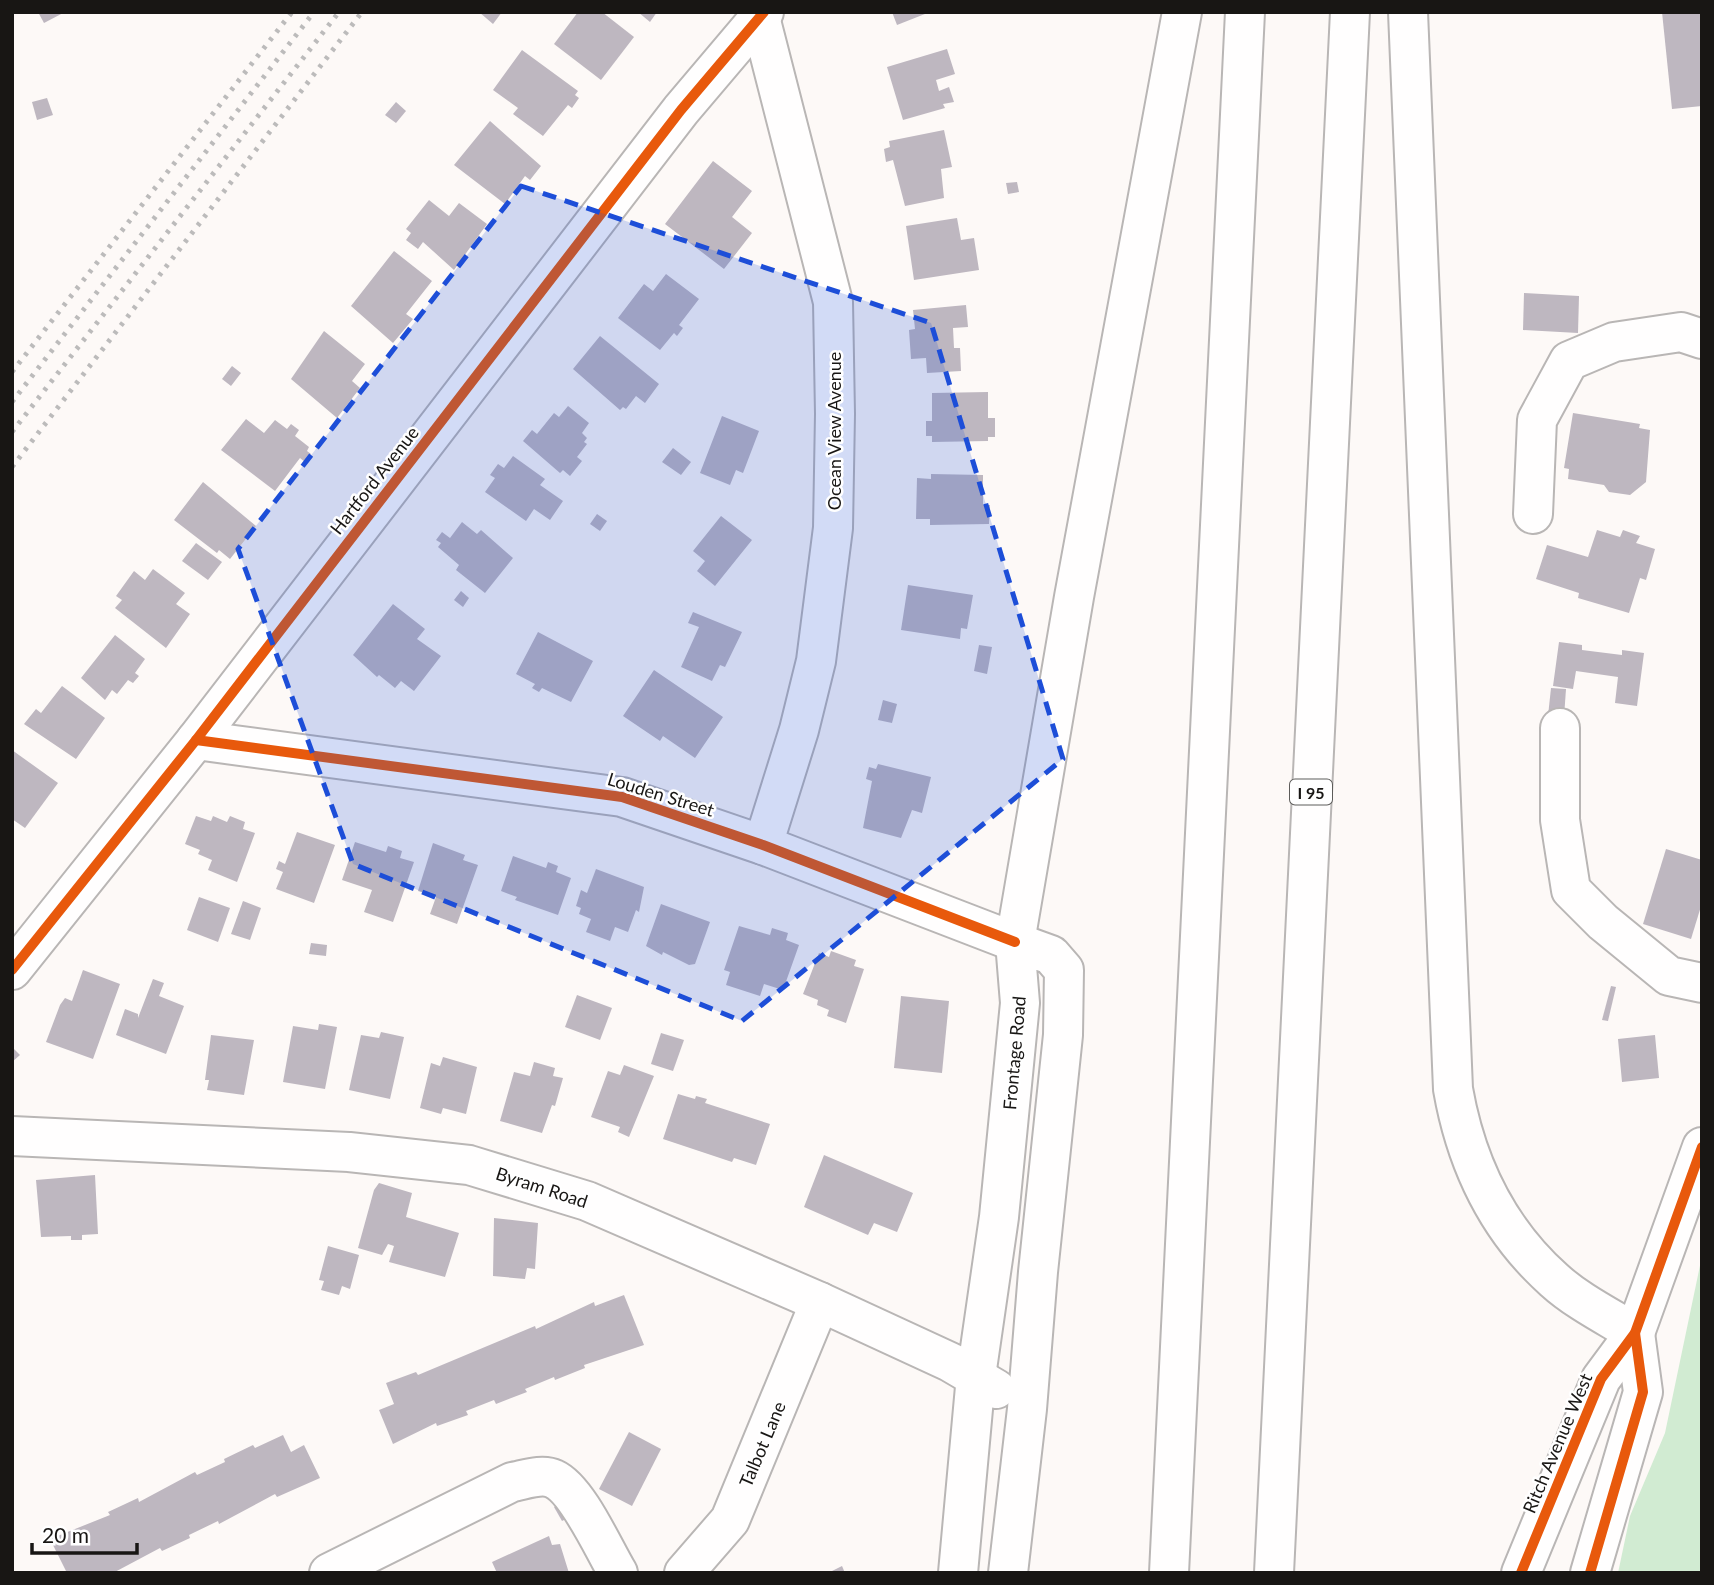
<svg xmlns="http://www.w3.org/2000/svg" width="1714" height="1585" font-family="Lato,sans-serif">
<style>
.green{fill:#d1ebd2}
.building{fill:#beb7c0}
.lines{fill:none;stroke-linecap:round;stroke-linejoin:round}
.minor-casing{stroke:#b9b6b5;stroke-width:42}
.major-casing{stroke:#b9b6b5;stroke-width:42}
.highway-casing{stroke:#b9b6b5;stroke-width:42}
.minor{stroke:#fffefe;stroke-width:38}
.major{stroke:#fffefe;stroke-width:38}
.highway{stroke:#fffefe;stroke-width:38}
.rail{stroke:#bcbbbb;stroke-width:5;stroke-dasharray:3.5 7;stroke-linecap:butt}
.cycleway-casing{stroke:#fff;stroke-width:15}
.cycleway{stroke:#e8590c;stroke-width:10}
.marked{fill:#1d4ed8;fill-opacity:0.2;stroke:#1d4ed8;stroke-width:5;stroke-dasharray:14 9;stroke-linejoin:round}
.labels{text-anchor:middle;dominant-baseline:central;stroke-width:5;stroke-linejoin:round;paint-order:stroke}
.shield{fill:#fff;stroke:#5d5c5a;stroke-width:2}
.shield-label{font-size:16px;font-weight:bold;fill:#181614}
.street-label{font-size:18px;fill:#181614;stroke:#fff}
</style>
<rect width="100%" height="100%" fill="#fdf9f7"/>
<path class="green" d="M1702 1256V1573H1618L1630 1516 1665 1433Z"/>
<g class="building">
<path d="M38 12H65L44 23Z"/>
<path d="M479 12H502L493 24Z"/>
<path d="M578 12H602L634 37 601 80 554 44Z"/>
<path d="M638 12H657L650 22Z"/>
<path d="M892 12H930L897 25Z"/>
<path d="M1662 12H1702V106L1672 109Z"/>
<path d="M947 49 955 74 936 80 939 91 949 87 954 102 943 104 945 108 903 120 887 67Z"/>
<path d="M522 50 578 91 575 95 579 98 572 108 568 105 543 136 513 114 518 108 493 90Z"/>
<path d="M47 98 53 115 37 120 32 102Z"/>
<path d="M396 102 406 111 396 123 385 115Z"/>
<path d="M490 121 541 166 530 180 525 176 505 204 454 165Z"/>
<path d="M944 130 952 167 941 169 944 198 905 206 893 160 886 162 884 149 890 147 889 141Z"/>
<path d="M713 161 752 191 732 217 752 233 724 269 665 224Z"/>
<path d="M1017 182 1019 192 1008 194 1006 183Z"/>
<path d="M429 200 449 216 459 203 487 224 454 270 423 242 418 249 406 240 411 233 406 229Z"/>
<path d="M957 218 961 240 974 238 979 270 914 280 906 226Z"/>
<path d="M394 251 432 281 406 314 413 319 393 343 351 306Z"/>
<path d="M666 274 699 299 679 325 683 328 677 336 674 333 660 350 618 318 644 284 653 291Z"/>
<path d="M1524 293 1579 296 1578 333 1523 330Z"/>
<path d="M966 305 968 327 953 328 954 348H960L961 371 927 373 926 358 911 359 909 330 915 329 913 310Z"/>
<path d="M324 331 365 364 352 381 360 388 337 418 291 379Z"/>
<path d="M600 336 659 384 645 403 636 396 626 409 623 407 620 410 573 369Z"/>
<path d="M232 366 241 373 231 386 222 379Z"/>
<path d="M988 392V418H995V437H988V441L932 442V436H926V421H932V393Z"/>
<path d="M568 406 589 423 582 433 587 438 584 442 587 444 577 457 582 461 570 476 563 470 560 473 523 441 532 430 537 434 554 413 559 417Z"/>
<path d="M1573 413 1640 424 1639 428 1650 430 1646 482 1630 495 1609 492 1604 485 1568 479 1569 469 1564 468Z"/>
<path d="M722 416 759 431 743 473 736 470 730 485 700 473Z"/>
<path d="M246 419 264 433 275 420 287 429 291 424 299 430 295 436 309 447 307 451 311 454 305 462 300 458 275 491 221 450Z"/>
<path d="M673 448 691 462 681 475 662 462Z"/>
<path d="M513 456 545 479 540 485 563 501 550 520 534 509 526 521 485 492 495 478 490 475 498 464 504 468Z"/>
<path d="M931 474 983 475V505H990L989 524 930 525V519H916L917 478 931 479Z"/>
<path d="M203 482 256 526 230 559 219 550 217 553 174 520Z"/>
<path d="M597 514 607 521 600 531 590 524Z"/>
<path d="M721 516 752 540 715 586 697 571 705 561 693 551Z"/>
<path d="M462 522 477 534 481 530 513 558 485 593 456 570 459 565 438 547 441 543 436 540 442 532 450 538Z"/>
<path d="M1597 530 1620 537 1623 530 1640 536 1636 543 1655 549 1646 580 1640 578 1629 613 1578 598 1579 593 1536 579 1547 545 1588 557Z"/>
<path d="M196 543 222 562 208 580 182 561Z"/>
<path d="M153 569 185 593 176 604 190 614 166 648 115 608 122 600 116 596 134 571 145 580Z"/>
<path d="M908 585 973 595 967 629 961 628 960 639 901 630Z"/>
<path d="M461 591 469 598 463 607 454 600Z"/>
<path d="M393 604 425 629 417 639 441 656 414 691 401 681 395 688 379 675 377 677 353 655Z"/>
<path d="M693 612 742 632 725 667 720 665 712 681 681 667 699 627 688 623Z"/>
<path d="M538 632 593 661 571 702 542 688 539 692 532 688 535 684 516 674Z"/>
<path d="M115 635 145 659 135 673 139 676 133 683 128 680 117 694 112 690 105 700 81 678Z"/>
<path d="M1559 642 1582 645V650L1622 655V650L1644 653 1637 706 1615 703 1618 677 1576 671 1573 689 1553 686Z"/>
<path d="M979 645 992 647 987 674 974 671Z"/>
<path d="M654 670 723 717 695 758 663 736 660 741 623 716Z"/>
<path d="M62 686 105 718 76 759 24 724 36 709 41 713Z"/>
<path d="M1551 688 1566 689 1564 717 1548 716Z"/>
<path d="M883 700 897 704 892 723 878 720Z"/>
<path d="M12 750 58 783 25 828 12 819Z"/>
<path d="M878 764 931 777 922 813 912 810 901 838 863 828 872 781 866 779 869 767 876 769Z"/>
<path d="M196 816 211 821 213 816 227 822 230 816 245 822 243 829 255 833 237 882 208 870 212 860 198 854 200 850 185 844Z"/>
<path d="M297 832 335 845 314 903 276 889 283 872 276 869 279 861 285 864Z"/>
<path d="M355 842 386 852 388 846 402 851 400 858 414 862 393 922 364 912 372 890 342 880Z"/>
<path d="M433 843 465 855 463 860 478 865 457 924 430 914 436 897 418 891Z"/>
<path d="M1666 849 1702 860V903L1691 939 1643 924Z"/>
<path d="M513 856 546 868 548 862 558 866 556 872 571 878 558 915 515 900 517 897 501 891Z"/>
<path d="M596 869 644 887 639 912 636 910 628 932 615 927 610 941 586 932 591 919 579 914 581 908 576 906 581 890 587 893Z"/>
<path d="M199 897 230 908 218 942 187 930Z"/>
<path d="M243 901 261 908 250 940 231 934Z"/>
<path d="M661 904 710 922 695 964 689 965 663 952 662 955 646 946Z"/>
<path d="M739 926 770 935 772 928 788 933 786 940 799 945 783 990 764 984 760 996 726 985 730 972 724 970Z"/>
<path d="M311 943 327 945 326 956 309 954Z"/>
<path d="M831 951 856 960 854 966 864 969 846 1023 827 1016 829 1010 817 1005 818 1000 803 994 819 953 829 957Z"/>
<path d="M83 970 120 984 93 1059 46 1042 60 1005 65 998 72 1001Z"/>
<path d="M153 979 164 983 159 996 184 1006 166 1054 116 1035 125 1009 138 1014V1018Z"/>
<path d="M1611 986 1616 987 1608 1021 1602 1020Z"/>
<path d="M577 995 612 1008 600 1040 565 1027Z"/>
<path d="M901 996 949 1001 942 1073 894 1068Z"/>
<path d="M319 1024 337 1027 325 1089 283 1082 293 1026 318 1030Z"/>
<path d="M381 1032 404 1037 390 1099 349 1090 361 1035 379 1038Z"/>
<path d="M661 1033 684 1040 673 1071 651 1064Z"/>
<path d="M211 1035 254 1040 244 1095 207 1090 209 1080H205Z"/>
<path d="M1655 1035 1659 1078 1622 1082 1618 1039Z"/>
<path d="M12 1047 20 1055 12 1062Z"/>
<path d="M443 1057 477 1067 466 1114 443 1108 441 1114 420 1108 431 1063 440 1066Z"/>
<path d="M534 1062 555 1068 553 1076 563 1078 555 1106 552 1105 542 1133 500 1121 514 1072 530 1076Z"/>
<path d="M624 1065 654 1076 629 1137 618 1132 620 1127 591 1117 608 1071 620 1075Z"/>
<path d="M678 1094 695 1099 696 1096 707 1099 705 1103 770 1124 756 1165 734 1158 732 1162 663 1139Z"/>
<path d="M824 1155 913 1193 897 1232 874 1223 868 1235 804 1207Z"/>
<path d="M95 1175 98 1234 82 1235V1240H71V1236L41 1237 36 1180Z"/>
<path d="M379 1183 412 1193 406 1217 459 1233 445 1277 389 1262 394 1246 388 1244 382 1255 358 1248 374 1190Z"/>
<path d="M494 1218 538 1223 535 1269 527 1268 525 1279 493 1276Z"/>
<path d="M328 1246 359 1255 350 1289 342 1286 339 1295 321 1290 324 1281 319 1280Z"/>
<path d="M624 1295 644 1345 584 1365 585 1368 555 1380 554 1377 525 1389 527 1392 496 1404 494 1400 466 1411 468 1415 437 1426 436 1423 393 1444 379 1410 394 1404 386 1383 416 1372 418 1375 535 1326 536 1329 594 1302 595 1306Z"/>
<path d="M629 1432 661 1449 632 1506 599 1489Z"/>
<path d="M283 1435 291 1452 304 1445 320 1478 277 1497 275 1494 219 1524 218 1521 189 1535 190 1538 162 1551 160 1548 113 1573H67L50 1539 110 1515 108 1512 138 1498 139 1502 195 1472 197 1475 225 1462 224 1459 253 1445 255 1448Z"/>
<path d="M557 1505 566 1519 562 1521 554 1507Z"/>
<path d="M549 1536 552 1545 560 1544 569 1573H497L492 1562Z"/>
<path d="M842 1566 845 1573H828Z"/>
</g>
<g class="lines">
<defs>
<g id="minor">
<path d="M760 17 833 302 835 414 833 528 816 661 799 730 763 845"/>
<path d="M1533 514 1537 420 1569 361 1614 342 1681 332 1702 339"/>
<path d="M1560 728V820L1571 890 1603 922 1669 976 1702 983"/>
<path d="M196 740 622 797 763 845 1015 942"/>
<path d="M12 970 196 740 681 110 764 12"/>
<path d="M329 1573 512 1482C524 1480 542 1473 554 1479 578 1490 604 1550 618 1573"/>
<path d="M684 1573 730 1520 820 1302"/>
</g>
<g id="major">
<path d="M12 1136 349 1152 469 1165 587 1201 820 1302 950 1362 996 1389"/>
<path d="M958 1573 976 1376 999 1217 1020 1003 1015 942 1051 955 1064 970 1063 1035 1038 1272 1027 1409 1008 1573"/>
<path d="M1521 1573 1601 1379 1635 1333 1702 1147"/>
<path d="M1590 1573 1643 1392 1635 1333"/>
</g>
<g id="highway">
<path d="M1408 12 1453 1089C1466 1163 1497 1229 1554 1280 1577 1301 1609 1317 1635 1333"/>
<path d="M1015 942 1074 597 1182 12"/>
<path d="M1169 1573 1245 12"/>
<path d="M1274 1573 1350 12"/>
</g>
</defs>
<use href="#minor" class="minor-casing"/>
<use href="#major" class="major-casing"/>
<use href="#highway" class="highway-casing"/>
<use href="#minor" class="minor"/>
<use href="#major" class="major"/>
<use href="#highway" class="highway"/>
<g class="rail">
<path d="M12 372 292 12"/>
<path d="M12 402 314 12"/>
<path d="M12 432 339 12"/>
<path d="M12 467 362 12"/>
</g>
<defs>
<g id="cycleway">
<path d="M196 740 622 797 763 845 1015 942"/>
<path d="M12 970 196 740 681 110 764 12"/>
<path d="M1521 1573 1601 1379 1635 1333 1702 1147"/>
<path d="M1590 1573 1643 1392 1635 1333"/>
</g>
</defs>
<use href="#cycleway" class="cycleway-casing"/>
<use href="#cycleway" class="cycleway"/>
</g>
<path class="marked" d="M521 186 931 323 1063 759 742 1021 353 864 238 549Z"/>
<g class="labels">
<rect class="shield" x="1290" y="779.5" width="42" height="25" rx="5"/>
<g class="shield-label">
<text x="1311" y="792">I 95</text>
</g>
<g class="street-label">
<text transform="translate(834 431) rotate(-90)">Ocean View Avenue</text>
<text transform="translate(374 480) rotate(-52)">Hartford Avenue</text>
<text transform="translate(661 794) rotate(17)">Louden Street</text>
<text transform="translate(1014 1053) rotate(-85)">Frontage Road</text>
<text transform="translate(542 1187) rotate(18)">Byram Road</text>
<text transform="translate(1557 1443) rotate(-67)">Ritch Avenue West</text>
<text transform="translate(762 1444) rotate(-67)">Talbot Lane</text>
</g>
</g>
<rect width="1714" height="1585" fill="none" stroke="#181614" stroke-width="28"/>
<path d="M32 1543v10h105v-10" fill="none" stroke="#181614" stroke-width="3.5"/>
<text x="42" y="1543" font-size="21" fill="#181614" stroke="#ffffff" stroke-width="5" paint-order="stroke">20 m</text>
</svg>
